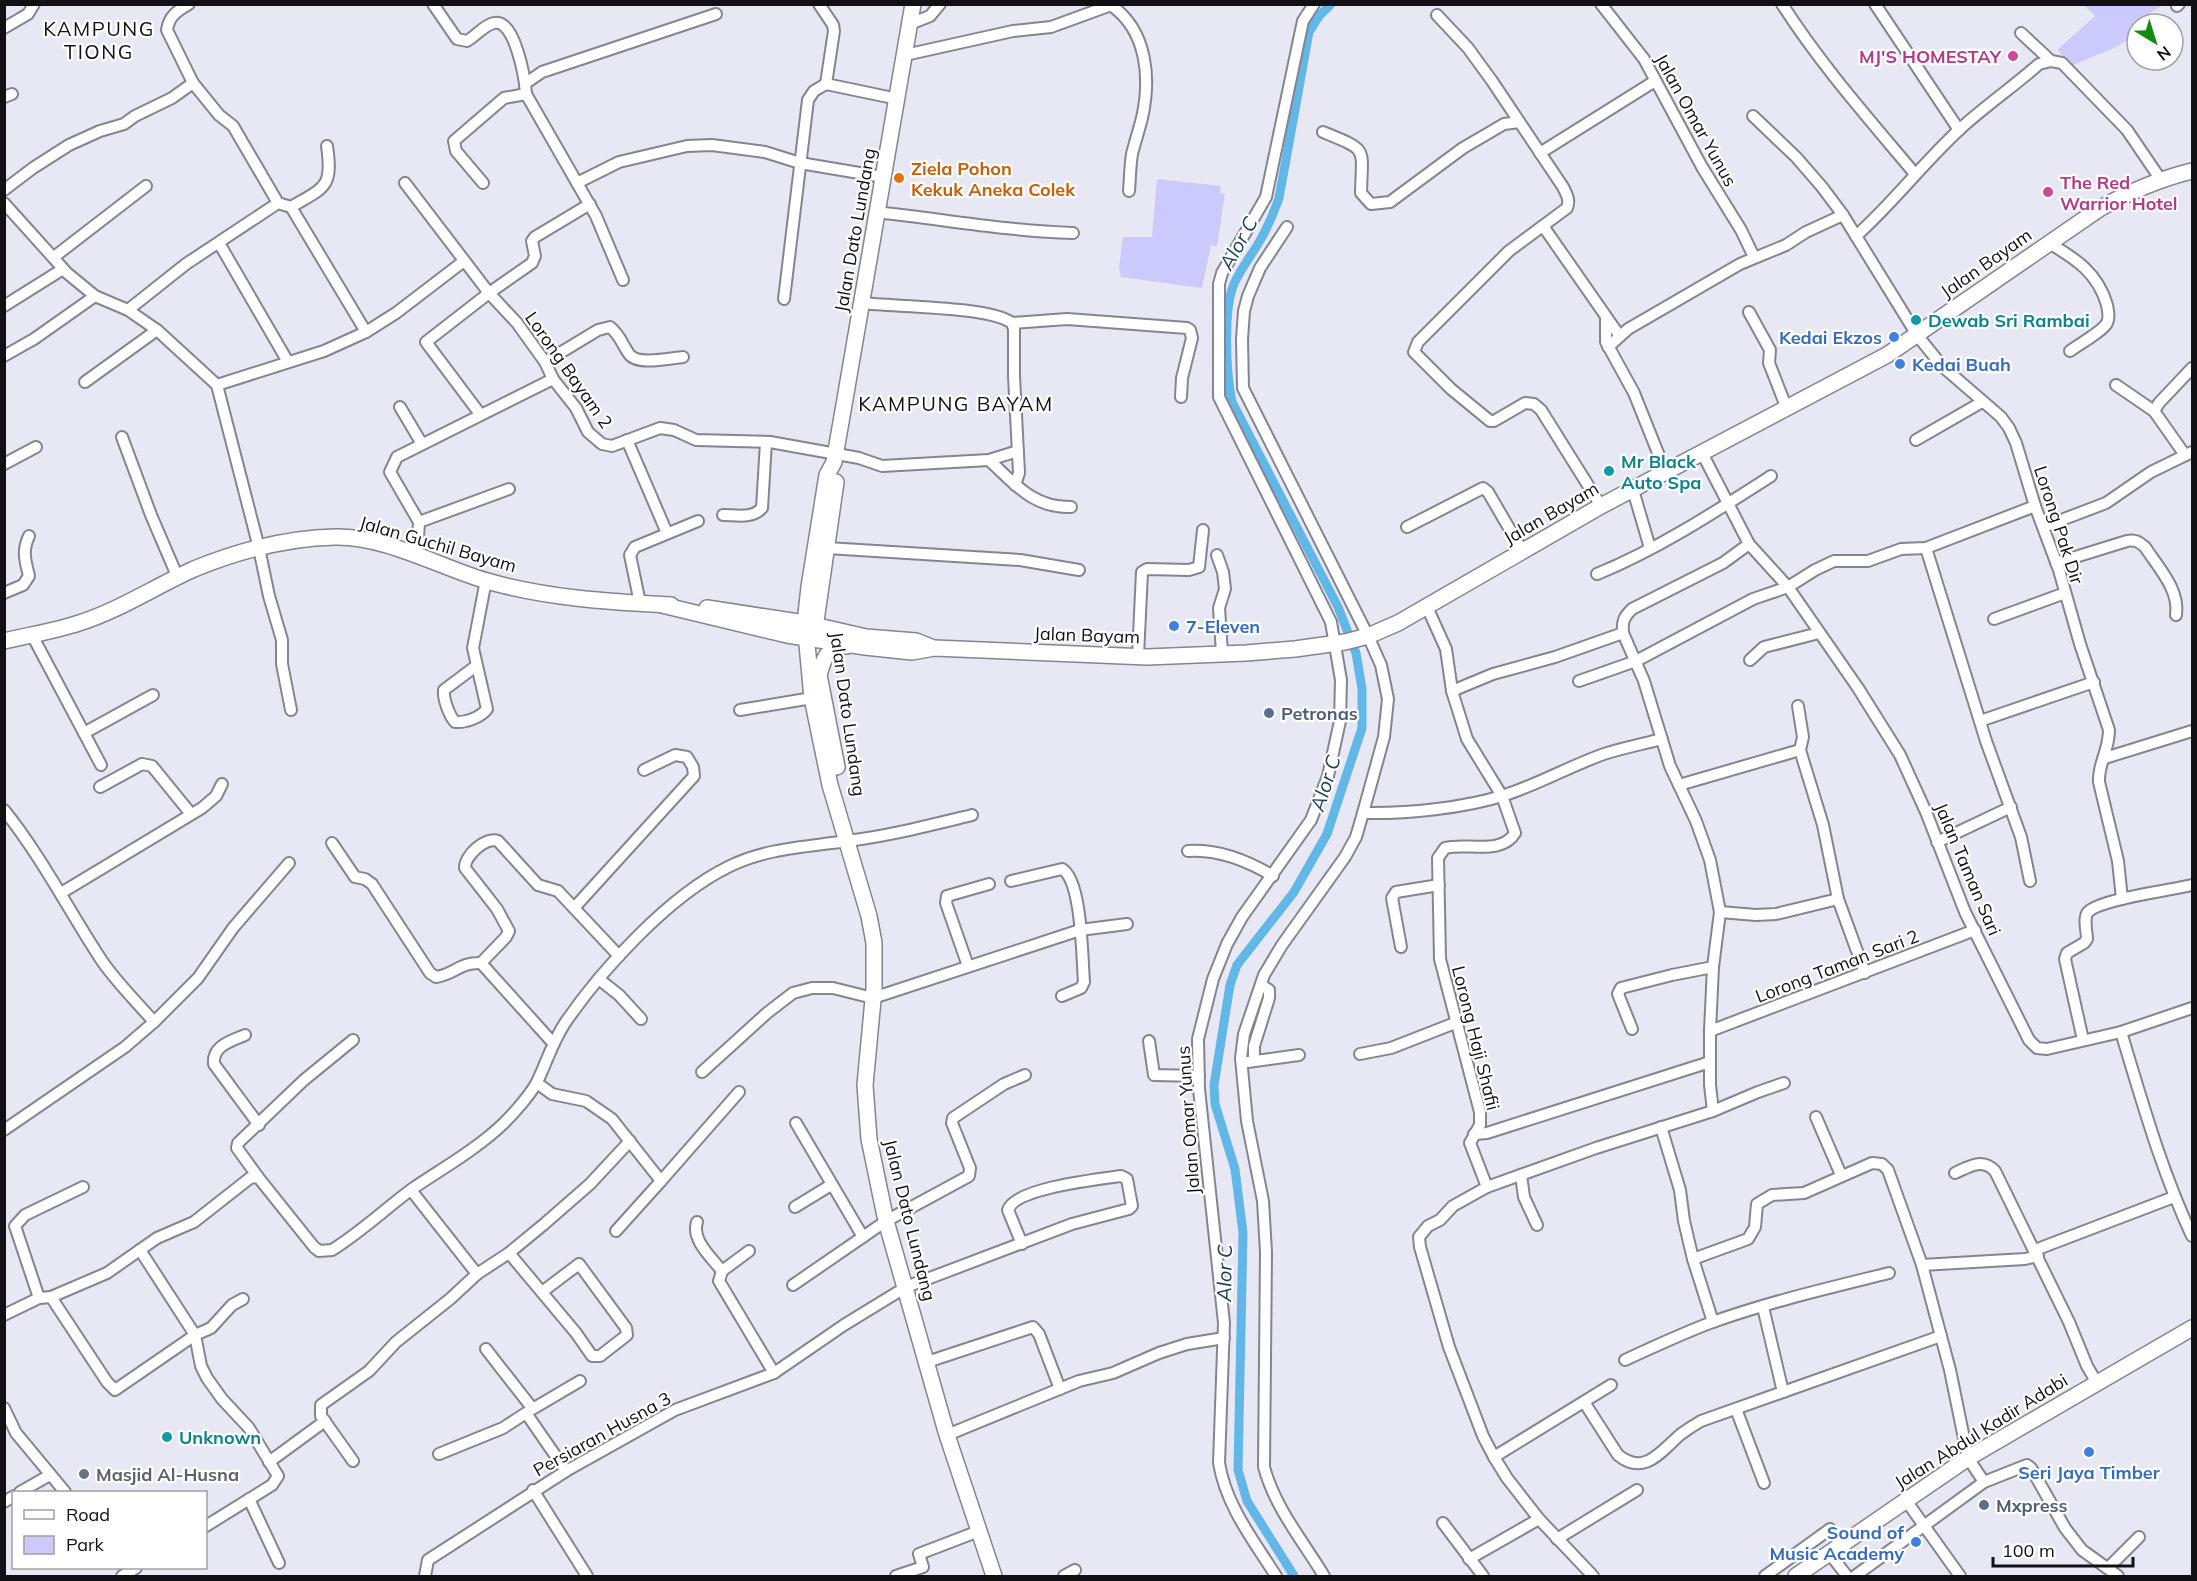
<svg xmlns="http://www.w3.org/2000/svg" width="2197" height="1581" font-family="Mulish,sans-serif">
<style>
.green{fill:#ccc9fc}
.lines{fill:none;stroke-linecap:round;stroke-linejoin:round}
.canal{stroke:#61b7e8;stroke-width:9}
.street-casing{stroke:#858590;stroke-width:14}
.secondary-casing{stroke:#858590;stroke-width:18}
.street{stroke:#fff;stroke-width:10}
.secondary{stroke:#fff;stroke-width:15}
.hotel-dot{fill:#d1479c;stroke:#fff;stroke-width:2}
.food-dot{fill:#e8710a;stroke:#fff;stroke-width:2}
.culture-dot{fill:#0f9aa8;stroke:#fff;stroke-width:2}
.shop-dot{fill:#3f7fe0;stroke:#fff;stroke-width:2}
.service-dot{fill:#5c6f8a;stroke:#fff;stroke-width:2}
.worship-dot{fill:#6b7280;stroke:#fff;stroke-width:2}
.labels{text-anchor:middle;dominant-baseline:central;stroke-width:4.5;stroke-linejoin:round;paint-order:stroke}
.hotel-label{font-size:18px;font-weight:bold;fill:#b23c85;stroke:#fff;text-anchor:end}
.street-label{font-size:18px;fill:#111115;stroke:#fff}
.food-label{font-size:18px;font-weight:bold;fill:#c56008;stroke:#fff;text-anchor:start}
.culture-label{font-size:18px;font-weight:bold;fill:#0d838f;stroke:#fff;text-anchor:start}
.shop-label{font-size:18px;font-weight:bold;fill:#366cbe;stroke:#fff;text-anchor:end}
.service-label{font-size:18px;font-weight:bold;fill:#4e5e75;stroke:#fff;text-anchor:start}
.worship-label{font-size:18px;font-weight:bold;fill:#5b616d;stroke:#fff;text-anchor:start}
.neighbourhood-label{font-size:20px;letter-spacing:1.5px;fill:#111115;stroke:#fff}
.water-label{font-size:20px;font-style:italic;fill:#1c4256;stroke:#fff}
</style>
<rect width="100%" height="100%" fill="#e8e8f4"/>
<g class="green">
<path d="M2163 4 2137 24 2127 40 2114 48 2073 65 2057 50 2095 16 2084 5Z"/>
<path d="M1157 179 1221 186 1220 193 1225 194 1217 246 1211 245 1202 288 1121 277 1119 267 1123 237H1152Z"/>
</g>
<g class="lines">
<path class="canal" d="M1294 1576 1247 1501 1238 1470 1243 1233 1235 1169 1215 1104 1214 1085 1230 985 1237 965 1294 892 1327 834 1362 728V689L1356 653 1338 607 1232 402C1226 374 1223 309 1234 284 1240 270 1250 257 1258 244 1267 229 1273 215 1279 198L1309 32 1319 16 1331 4"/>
<defs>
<g id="street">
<path d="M189 4C177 11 169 16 167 30L193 83 219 115 233 126 278 203 291 207 366 332 324 351 217 385"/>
<path d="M433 4 457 39 467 41C476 36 484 25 494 23 515 18 525 79 526 94L596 216 623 280"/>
<path d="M819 4 833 25 834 31 826 84"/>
<path d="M1601 4 1644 59 1702 167 1741 230 1754 257"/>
<path d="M1782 4C1821 65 1869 119 1915 174"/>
<path d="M1875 4 1959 130"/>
<path d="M1112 6C1147 31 1151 78 1142 118 1139 130 1135 142 1132 154 1130 166 1130 179 1129 191"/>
<path d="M2177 6 2179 4"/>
<path d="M1437 15 1468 48 1492 81 1563 187C1567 195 1570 200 1567 208L1509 251 1418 342 1414 352 1451 389 1490 421H1494L1525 403 1534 404 1541 410 1601 506"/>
<path d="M910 24 930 16 940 4"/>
<path d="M4 28 28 14 34 4"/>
<path d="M2021 33 2051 61"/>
<path d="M905 55 1013 31 1051 27 1114 4"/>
<path d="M526 83 542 72 716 14"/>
<path d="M826 84 898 99"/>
<path d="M4 97 12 94"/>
<path d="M1753 116 1796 157 1822 187 1843 215 1917 335 1942 366 2001 417 2009 428 2016 443 2035 506 2059 570 2080 644 2109 730C2109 751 2098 763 2099 782L2118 861 2122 899"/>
<path d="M1323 132C1369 151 1362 146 1361 193L1371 204 1390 202 1463 148 1504 124 1519 122"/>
<path d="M1540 153 1655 81"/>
<path d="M405 183 489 293 517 323 545 362 553 379 576 408 588 432 602 444 612 446 660 428 674 430 696 440 770 442 859 458 882 466 989 460 1018 451"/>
<path d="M483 183 456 151 454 141 504 98 526 94"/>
<path d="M577 183 619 162 687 146 712 145 765 152 800 163 883 177"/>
<path d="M4 190 33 168 69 145 100 131 124 124 135 116 172 98 193 83"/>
<path d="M4 203 67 273 95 296 128 310 157 330 217 385 259 548 269 596 282 640V664L291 710"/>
<path d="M291 207C325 187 333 188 327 146"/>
<path d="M876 212C942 219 1007 231 1073 233"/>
<path d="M1543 226 1619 335"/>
<path d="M1287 227 1260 268 1248 296 1244 311 1242 339 1243 388 1368 636 1381 665 1388 699 1384 737 1363 813 1356 837 1345 857 1282 945 1264 975 1244 1034 1241 1058 1247 1121 1263 1201 1266 1252 1264 1467C1275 1508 1303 1541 1324 1576"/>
<path d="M1856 236C1893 203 1923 163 1960 129 1985 106 2013 87 2039 64L2051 61 2062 63 2127 130 2161 180"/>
<path d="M219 243 288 362"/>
<path d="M2049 243C2076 259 2098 273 2107 305 2108 311 2110 317 2107 323 2102 332 2079 344 2070 351"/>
<path d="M54 257 146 186"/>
<path d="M784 299 808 100 814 91 826 84"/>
<path d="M862 303C895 307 989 306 1012 323"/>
<path d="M4 306 63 269"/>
<path d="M128 310 186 264 278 203"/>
<path d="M1749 312 1770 350 1769 363 1787 409"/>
<path d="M1606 318V342L1634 393 1666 473"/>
<path d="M1012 323 1067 319 1187 328 1190 330 1192 338 1182 378 1181 397"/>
<path d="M1012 323 1014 329V376L1019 473 1015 485"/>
<path d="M366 332 396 313 464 261"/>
<path d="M1608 347 1628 329 1740 264 1786 245 1806 232 1843 215"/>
<path d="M4 356 34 339 95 296"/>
<path d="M545 362 598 330 610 327C620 335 622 344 629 354 637 366 670 358 683 357"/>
<path d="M85 382 157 330"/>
<path d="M2116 385 2154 411 2185 455"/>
<path d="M400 407 422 444"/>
<path d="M2154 411 2159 403 2192 368"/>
<path d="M480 414 426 342 489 293 532 263 535 256 532 241 535 237 590 204"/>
<path d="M122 437 151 515 178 578"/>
<path d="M627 440 667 533"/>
<path d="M1916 440 1982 402"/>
<path d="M1702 453 1749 544 1788 587 1858 688 1900 755 1926 812 1965 912 2029 1040 2037 1048 2047 1049 2121 1032 2192 1008"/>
<path d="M989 460C1015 484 1033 508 1071 507"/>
<path d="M4 464 36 447"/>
<path d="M1633 490 1650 548"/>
<path d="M723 515C737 515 752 519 762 508L766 442"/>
<path d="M419 522 509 489"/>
<path d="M1407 527 1483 488 1488 492 1523 552"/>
<path d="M2043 527 2106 503 2151 472 2192 452"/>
<path d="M827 548 1020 560 1079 570"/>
<path d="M1926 548 1986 741 2021 837 2030 881"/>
<path d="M417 555 419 522 390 472 397 457 553 379"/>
<path d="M1217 555 1223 572 1225 589 1219 608 1222 653"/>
<path d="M2056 563 2127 541C2135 539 2139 542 2145 547 2158 567 2180 590 2176 615"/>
<path d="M1597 574C1658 549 1715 512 1771 476"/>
<path d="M4 593 23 585 29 576C25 560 22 551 29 536"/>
<path d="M640 603 630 555 635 547 698 521"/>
<path d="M1427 607 1446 649 1452 691 1467 739 1502 796 1515 833C1501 856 1467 842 1445 848L1438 858 1440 959 1480 1112V1125L1470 1143 1487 1187"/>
<path d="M1994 619 2065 593"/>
<path d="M32 635 101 765"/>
<path d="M1138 656 1142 572 1147 569 1189 570 1199 567 1203 530"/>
<path d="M1750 660 1764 647 1819 633"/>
<path d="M476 666 444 690C443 699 449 715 455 722 466 723 481 717 487 709L473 648 486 580"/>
<path d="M1579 681 1636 661 1753 599 1788 587 1815 570 1834 561H1868L1901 549 1926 548 2035 506"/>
<path d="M1452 691 1493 674 1555 657 1623 633"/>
<path d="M1798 706 1803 737 1800 750 1823 825 1838 899 1865 973"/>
<path d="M740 710 812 698"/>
<path d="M1980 721 2094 682"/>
<path d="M84 733 153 695"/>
<path d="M2105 758 2192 731"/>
<path d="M1679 785 1800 750"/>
<path d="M100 787 142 764 152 766 191 814"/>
<path d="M4 810C41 856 68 909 100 958 115 981 136 1001 154 1022"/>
<path d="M1363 813C1406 814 1465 808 1505 795 1539 784 1570 766 1604 754 1622 748 1643 744 1662 739"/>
<path d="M1937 842 2011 807"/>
<path d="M332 843 355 877 365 879 372 884 430 973 436 977C455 974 460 962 481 963"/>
<path d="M1188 851C1218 849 1248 861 1273 876"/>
<path d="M1011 881 1062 869C1082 880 1082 958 1084 982L1081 988 1062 996"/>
<path d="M61 893 202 808 216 796 222 784"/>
<path d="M574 908 694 776 693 767 687 757 675 755 644 770"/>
<path d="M1720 912 1756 915 1776 914 1838 899"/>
<path d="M1401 947 1392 898 1396 892 1439 885"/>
<path d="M968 966 946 903 947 896 989 884"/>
<path d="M600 980 619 995 641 1019"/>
<path d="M1632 1029 1618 994 1621 988 1672 975 1713 967"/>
<path d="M1710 1031 1975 930"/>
<path d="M2121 1032C2142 1101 2161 1170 2192 1236"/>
<path d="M245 1035C231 1041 212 1046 214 1064L259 1125"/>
<path d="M2083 1040 2065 959 2067 953 2084 943 2087 939C2087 932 2083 918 2088 912 2100 899 2172 890 2192 885"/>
<path d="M1149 1041 1154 1075 1199 1076"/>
<path d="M553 1043 481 963 506 937 509 931 497 909 465 868C464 856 486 836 498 841L538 885 558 891 619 956"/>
<path d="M1360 1054 1391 1048 1455 1023"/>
<path d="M1254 1061V1046L1269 998V990L1261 985"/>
<path d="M1248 1062 1299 1055"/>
<path d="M702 1072 767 1013 793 993 812 988H833L873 998 1080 930 1127 924"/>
<path d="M537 1083 552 1094 586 1101 612 1119 661 1181 739 1092"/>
<path d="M1713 1111 1710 1085V1031L1713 967 1720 912 1710 860 1696 821 1670 766 1644 681 1623 633C1622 621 1624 617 1632 609L1723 563 1749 544"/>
<path d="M1816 1117 1841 1175"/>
<path d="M796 1123 863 1237"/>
<path d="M1661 1127 1680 1190 1684 1221 1693 1259 1713 1322"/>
<path d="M4 1130 125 1047 154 1022 198 978 233 928 289 863"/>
<path d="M1474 1134 1487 1133 1710 1062"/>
<path d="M1955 1173C1970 1166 1982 1158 1995 1171L2069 1322 2087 1366 2097 1383"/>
<path d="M1521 1175 1524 1197 1537 1225"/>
<path d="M258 1177 237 1148 238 1143 304 1080 353 1040"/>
<path d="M411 1190 477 1274"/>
<path d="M795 1207 831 1185"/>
<path d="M697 1222C691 1240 712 1258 722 1271"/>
<path d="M616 1231 661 1181"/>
<path d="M140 1250 195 1335 201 1366 207 1378 222 1399 249 1428 278 1476 272 1485 206 1526"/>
<path d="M2035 1250 2174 1197"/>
<path d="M749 1251 722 1271 719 1281 774 1373"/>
<path d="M509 1253 576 1333 592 1356H600L627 1335 626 1328 579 1264 542 1292"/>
<path d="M1693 1259 1748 1239 1755 1227 1757 1204 1772 1195 1804 1193 1872 1163 1882 1164 1888 1170 1922 1265 1950 1370 1968 1458 1984 1482"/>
<path d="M1922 1265 2025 1259 2038 1256"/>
<path d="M793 1285 886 1221 969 1176 970 1168 952 1123 953 1118 1004 1084 1025 1075"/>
<path d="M51 1297 107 1382 115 1390 195 1335 211 1328 232 1305 243 1299"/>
<path d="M39 1298 15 1226 25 1215 83 1187"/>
<path d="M1763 1307 1783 1392"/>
<path d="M4 1315 39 1298 51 1297 107 1273 157 1238 194 1222 250 1178 258 1177 314 1247 319 1251 332 1250C361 1232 385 1209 412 1189 443 1168 477 1149 504 1123 514 1113 532 1093 538 1080 547 1061 553 1041 565 1023 602 969 669 896 728 867 766 848 806 847 847 841 889 836 931 825 972 815"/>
<path d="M486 1349 532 1408"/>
<path d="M1625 1360C1653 1347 1681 1334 1710 1323 1768 1302 1829 1288 1889 1273"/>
<path d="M927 1362 1033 1327 1039 1334 1060 1389"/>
<path d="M1584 1402 1618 1455C1645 1477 1662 1450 1681 1434 1688 1429 1694 1425 1701 1421L1941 1336"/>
<path d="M4 1408 16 1433 65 1492"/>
<path d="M1736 1409 1764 1483"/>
<path d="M529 1411 580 1381"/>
<path d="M947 1435 1079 1381 1113 1373 1159 1353 1187 1344 1224 1338"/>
<path d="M439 1454 503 1428 526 1413 566 1471"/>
<path d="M1494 1457 1611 1385"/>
<path d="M353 1461 321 1416V1405L369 1371 396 1342 450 1299 477 1274 509 1253 543 1225 590 1184 630 1141"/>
<path d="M269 1462 325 1421"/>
<path d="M533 1490 587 1576"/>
<path d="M20 1492 50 1475"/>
<path d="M249 1499 279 1563"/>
<path d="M1905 1499 1960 1576"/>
<path d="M4 1502 14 1496"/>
<path d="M1443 1523 1483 1576"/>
<path d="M1557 1539 1637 1490"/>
<path d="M1829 1553 1847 1576"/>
<path d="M1469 1559 1539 1519"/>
<path d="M2108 1568 2139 1537"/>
<path d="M122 1576 136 1568"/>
<path d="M425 1576 428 1560 566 1471 675 1410 774 1373 844 1325 906 1287 1072 1224 1129 1209 1132 1206 1127 1179 1121 1176C1099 1179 1015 1188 1008 1210L1022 1244"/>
<path d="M896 1576 923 1567 919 1554 979 1531"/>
<path d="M1064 1576 1075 1570"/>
<path d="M1276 1576C1254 1541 1226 1506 1219 1463L1224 1323 1199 1089 1198 1039 1213 979 1227 944 1242 917 1311 820 1328 776 1340 721 1341 680 1331 622 1219 397V284L1222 273 1266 197 1300 35 1303 21 1314 4"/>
<path d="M1593 1576 1539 1519 1507 1478 1494 1457 1483 1436 1449 1347 1420 1247 1419 1237 1428 1226 1440 1220 1453 1206 1487 1187 1596 1148 1713 1111 1758 1092 1784 1083"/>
<path d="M1765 1576 1830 1529 1842 1544"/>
<path d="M1855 1576 1984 1482 2027 1465 2031 1468 2065 1528 2082 1550 2118 1576"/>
</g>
<g id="secondary">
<path d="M913 4 845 399 834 462 827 475 809 587 805 623 812 698 830 785 869 916 874 943V989L865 1085 869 1139 886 1221 947 1435 994 1576"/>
<path d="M662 605 787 635 865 647 912 652 934 648 1147 657 1246 653 1295 649 1345 642 1368 636 1398 623 1601 506 1887 355 2099 209C2129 192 2159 179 2192 171"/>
<path d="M707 608 805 623 866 637 916 641 931 647"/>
<path d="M815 628 836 482"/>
<path d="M4 641C29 635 55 631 79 623 120 610 156 586 194 569 238 551 288 538 335 537 386 536 439 567 487 581 546 598 610 602 671 605"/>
<path d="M819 675 837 767"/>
<path d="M819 675C823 660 828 645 847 646"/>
<path d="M1796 1576 1968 1458 2192 1328"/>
</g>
</defs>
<use href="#street" class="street-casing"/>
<use href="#secondary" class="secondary-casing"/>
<use href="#street" class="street"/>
<use href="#secondary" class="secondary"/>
</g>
<g class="hotel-dot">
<circle cx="2013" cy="56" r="6"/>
<circle cx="2048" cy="192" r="6"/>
</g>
<circle class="food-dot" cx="899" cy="178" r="6"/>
<g class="culture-dot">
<circle cx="1916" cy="320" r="6"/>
<circle cx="1609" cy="471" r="6"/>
<circle cx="167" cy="1437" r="6"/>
</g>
<g class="shop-dot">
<circle cx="1894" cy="337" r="6"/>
<circle cx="1900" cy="364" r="6"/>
<circle cx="1174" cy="626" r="6"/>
<circle cx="2089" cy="1452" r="6"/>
<circle cx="1916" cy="1542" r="6"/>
</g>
<g class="service-dot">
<circle cx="1269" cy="713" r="6"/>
<circle cx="1984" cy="1505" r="6"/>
</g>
<circle class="worship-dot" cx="84" cy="1474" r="6"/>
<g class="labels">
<g class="hotel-label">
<text x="2001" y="56">MJ'S HOMESTAY</text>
<text x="2060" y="182" text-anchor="start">The Red<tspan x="2060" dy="21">Warrior Hotel</tspan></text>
</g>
<g class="street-label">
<text transform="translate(1696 120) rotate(61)">Jalan Omar Yunus</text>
<text transform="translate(855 230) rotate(-80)">Jalan Dato Lundang</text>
<text transform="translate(1986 263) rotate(-35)">Jalan Bayam</text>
<text transform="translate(569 370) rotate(55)">Lorong Bayam 2</text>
<text transform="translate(1551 513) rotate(-30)">Jalan Bayam</text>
<text transform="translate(2059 525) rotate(72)">Lorong Pak Dir</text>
<text transform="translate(438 544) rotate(16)">Jalan Guchil Bayam</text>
<text transform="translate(1087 635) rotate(2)">Jalan Bayam</text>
<text transform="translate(848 714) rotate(82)">Jalan Dato Lundang</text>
<text transform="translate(1968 869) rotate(67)">Jalan Taman Sari</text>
<text transform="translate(1837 966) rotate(-21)">Lorong Taman Sari 2</text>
<text transform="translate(1476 1038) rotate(76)">Lorong Haji Shafii</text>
<text transform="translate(1188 1120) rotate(-94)">Jalan Omar Yunus</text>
<text transform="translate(910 1220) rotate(76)">Jalan Dato Lundang</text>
<text transform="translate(1981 1431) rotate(-32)">Jalan Abdul Kadir Adabi</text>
<text transform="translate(602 1434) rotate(-29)">Persiaran Husna 3</text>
</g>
<g class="food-label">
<text x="911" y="168">Ziela Pohon<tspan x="911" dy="21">Kekuk Aneka Colek</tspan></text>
</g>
<g class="culture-label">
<text x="1928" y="320">Dewab Sri Rambai</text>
<text x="1621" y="461">Mr Black<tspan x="1621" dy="21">Auto Spa</tspan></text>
<text x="179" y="1437">Unknown</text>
</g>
<g class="shop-label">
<text x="1882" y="337">Kedai Ekzos</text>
<text x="1912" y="364" text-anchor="start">Kedai Buah</text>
<text x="1186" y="626" text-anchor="start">7-Eleven</text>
<text x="2089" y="1472" text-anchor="middle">Seri Jaya Timber</text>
<text x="1904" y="1532">Sound of<tspan x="1904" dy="21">Music Academy</tspan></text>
</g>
<g class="service-label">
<text x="1281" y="713">Petronas</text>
<text x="1996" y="1505">Mxpress</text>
</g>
<g class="worship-label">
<text x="96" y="1474">Masjid Al-Husna</text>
</g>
<g class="neighbourhood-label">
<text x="99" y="28">KAMPUNG<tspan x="99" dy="23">TIONG</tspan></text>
<text x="956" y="403">KAMPUNG BAYAM</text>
</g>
<g class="water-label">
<text transform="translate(1238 243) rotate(-61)">Alor C</text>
<text transform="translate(1325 783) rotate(-72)">Alor C</text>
<text transform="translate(1224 1273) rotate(-89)">Alor C</text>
</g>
</g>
<rect width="2197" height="1581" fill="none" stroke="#111115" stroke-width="12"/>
<rect x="12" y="1491" width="195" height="78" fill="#ffffff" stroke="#a0a0a1" stroke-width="1.5"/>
<rect x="24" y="1510" width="30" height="9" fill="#ffffff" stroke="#a0a0a1" stroke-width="1.5"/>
<text x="66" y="1521" font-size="18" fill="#111115">Road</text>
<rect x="24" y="1536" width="30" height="18" fill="#ccc9fc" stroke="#a0a0a1" stroke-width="1.5"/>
<text x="66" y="1551" font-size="18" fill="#111115">Park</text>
<g transform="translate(2155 42) rotate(142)"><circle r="28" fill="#ffffff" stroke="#a0a0a1" stroke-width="1.5"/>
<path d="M0-4.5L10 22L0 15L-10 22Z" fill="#168a10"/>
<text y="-9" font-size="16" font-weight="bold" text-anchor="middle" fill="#111115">N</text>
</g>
<path d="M1993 1557v9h140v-9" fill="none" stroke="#111115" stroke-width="3"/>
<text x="2002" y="1557" font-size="18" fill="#111115" stroke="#ffffff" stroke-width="4.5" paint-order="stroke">100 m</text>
</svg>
